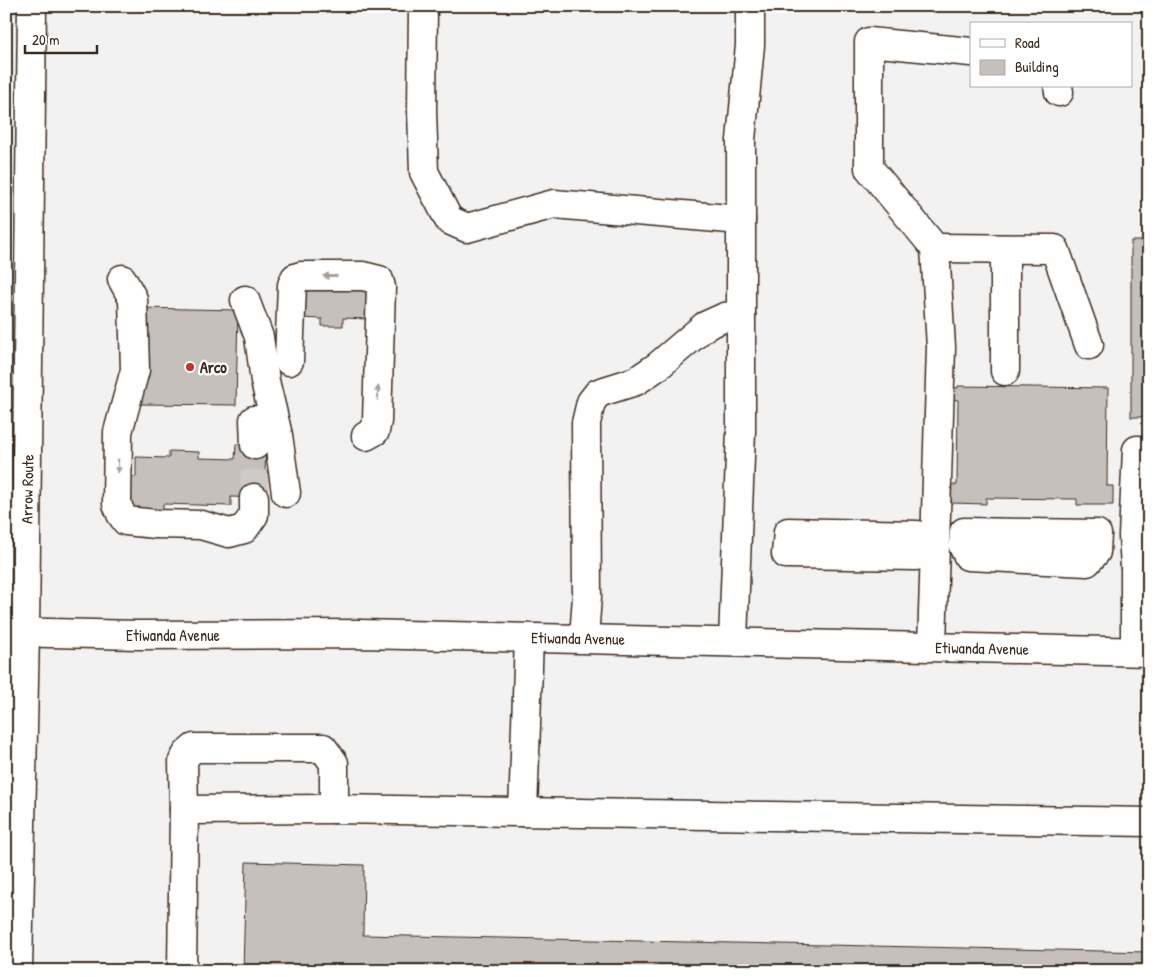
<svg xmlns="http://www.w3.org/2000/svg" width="1155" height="977" font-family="'Patrick Hand',sans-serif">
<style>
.building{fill:#c6c0bd;stroke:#3b2a1e}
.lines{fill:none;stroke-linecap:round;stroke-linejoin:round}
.minor-tunnel{stroke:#cecac8;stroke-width:28;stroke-dasharray:28 14;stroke-linecap:butt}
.minor-casing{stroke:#3b2a1e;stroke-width:31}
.major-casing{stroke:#3b2a1e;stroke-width:31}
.minor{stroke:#fff;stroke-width:28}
.major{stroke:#fff;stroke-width:28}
.oneway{fill:#a79f9a}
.poi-dot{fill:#c8321e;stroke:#fff;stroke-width:2}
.labels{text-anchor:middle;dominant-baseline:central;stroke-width:4.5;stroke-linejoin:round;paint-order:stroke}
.poi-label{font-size:16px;font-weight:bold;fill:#3b2a1e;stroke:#fff;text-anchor:start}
.street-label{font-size:16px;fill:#3b2a1e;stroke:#fff}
</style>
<rect width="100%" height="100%" fill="#f3f2f2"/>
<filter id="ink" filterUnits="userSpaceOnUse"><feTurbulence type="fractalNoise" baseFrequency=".02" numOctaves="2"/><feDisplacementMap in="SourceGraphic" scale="10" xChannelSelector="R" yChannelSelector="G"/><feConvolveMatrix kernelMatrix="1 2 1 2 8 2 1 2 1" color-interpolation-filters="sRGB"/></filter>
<g filter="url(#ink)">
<g class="building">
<rect x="1131" y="241" width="18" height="176"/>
<path d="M367 284V319L343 318V326H322V319L300 318V286Z"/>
<path d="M139 308 238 310 236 405 137 404Z"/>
<path d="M958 386 1108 388 1107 486H1113V505H1077V499L986 498V504L951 503V485H957L958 400 951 399V388H958Z"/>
<path d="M236 444 266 445 264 498 231 497V506L163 504V511L130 510 131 477H136V457L169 458V451L199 452V458L235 459Z"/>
<path d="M1149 480V535H1146Z"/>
<path d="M246 862 364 865 363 935 1149 952V971H243Z"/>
</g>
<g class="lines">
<path class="minor-tunnel" d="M254 498 255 445"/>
<defs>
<g id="minor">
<path d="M423 6 422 111 424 172 449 220 467 228 554 204 741 220"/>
<path d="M1058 86 1059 92"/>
<path d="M935 248 1055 249 1089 345"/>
<path d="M122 279 133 299 135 370 118 432 117 504 121 514 126 521 156 524 201 525 229 533 244 529 254 515V498"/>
<path d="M245 300 259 337 265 381 278 435 286 493"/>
<path d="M289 361 292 285 295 278 301 276H363L379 280 381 287 377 421 375 431 366 436"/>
<path d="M1005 371V249"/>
<path d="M254 420 255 445"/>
<path d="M788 532 917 535 916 556 786 554Z"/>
<path d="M964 532 1097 534 1096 552 1087 562 968 556 963 546Z"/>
<path d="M1135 567 1133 536 1137 450 1149 451"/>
<path d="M584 638 587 596 586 423 591 402 598 393 636 381 658 366 705 326 725 317 741 315"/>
<path d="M733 641 741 431V140L750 45V6"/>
<path d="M932 646 941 347 935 248 869 168V42L971 52"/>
<path d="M1135 651V567H1149"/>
<path d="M184 810 334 809"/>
<path d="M523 812 529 638"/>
<path d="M182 971 184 810 183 761 187 754 194 748H323L334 763V809L1149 822"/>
</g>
<g id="major">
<path d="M6 632 139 635 360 634 1149 652"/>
<path d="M18 971 25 632 32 6"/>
</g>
</defs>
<use href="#minor" class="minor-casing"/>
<use href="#major" class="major-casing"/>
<use href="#minor" class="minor"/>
<use href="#major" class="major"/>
</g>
<defs><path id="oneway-solid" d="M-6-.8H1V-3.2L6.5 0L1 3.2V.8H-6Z" transform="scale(1.25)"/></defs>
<g class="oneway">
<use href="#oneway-solid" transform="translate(330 276) rotate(-180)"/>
<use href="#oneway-solid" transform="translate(378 393) rotate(-88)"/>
<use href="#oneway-solid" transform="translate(118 466) rotate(91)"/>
</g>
</g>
<circle class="poi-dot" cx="190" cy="367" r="5"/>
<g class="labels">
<g class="poi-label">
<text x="200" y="367">Arco</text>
</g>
<g class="street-label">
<text transform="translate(27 489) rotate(-89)">Arrow Route</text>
<text x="173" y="635">Etiwanda Avenue</text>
<text transform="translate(578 638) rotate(1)">Etiwanda Avenue</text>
<text transform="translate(982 648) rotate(1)">Etiwanda Avenue</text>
</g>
</g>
<rect width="1155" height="977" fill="none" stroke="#fff" stroke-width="25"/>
<rect x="12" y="12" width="1130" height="952" fill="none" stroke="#3b2a1e" stroke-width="2" filter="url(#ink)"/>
<rect x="970" y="22" width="162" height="65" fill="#ffffff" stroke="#b1aaa5"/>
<rect x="980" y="39" width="25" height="8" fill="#ffffff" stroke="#b1aaa5"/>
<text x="1015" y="48" font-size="15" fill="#3b2a1e">Road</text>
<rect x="980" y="60" width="25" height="15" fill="#c6c0bd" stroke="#b1aaa5"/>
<text x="1015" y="72" font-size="15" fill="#3b2a1e">Building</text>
<path d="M25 45v8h72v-8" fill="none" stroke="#3b2a1e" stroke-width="2.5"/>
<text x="32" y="45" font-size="15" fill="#3b2a1e" stroke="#ffffff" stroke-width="4" paint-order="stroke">20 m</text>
</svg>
